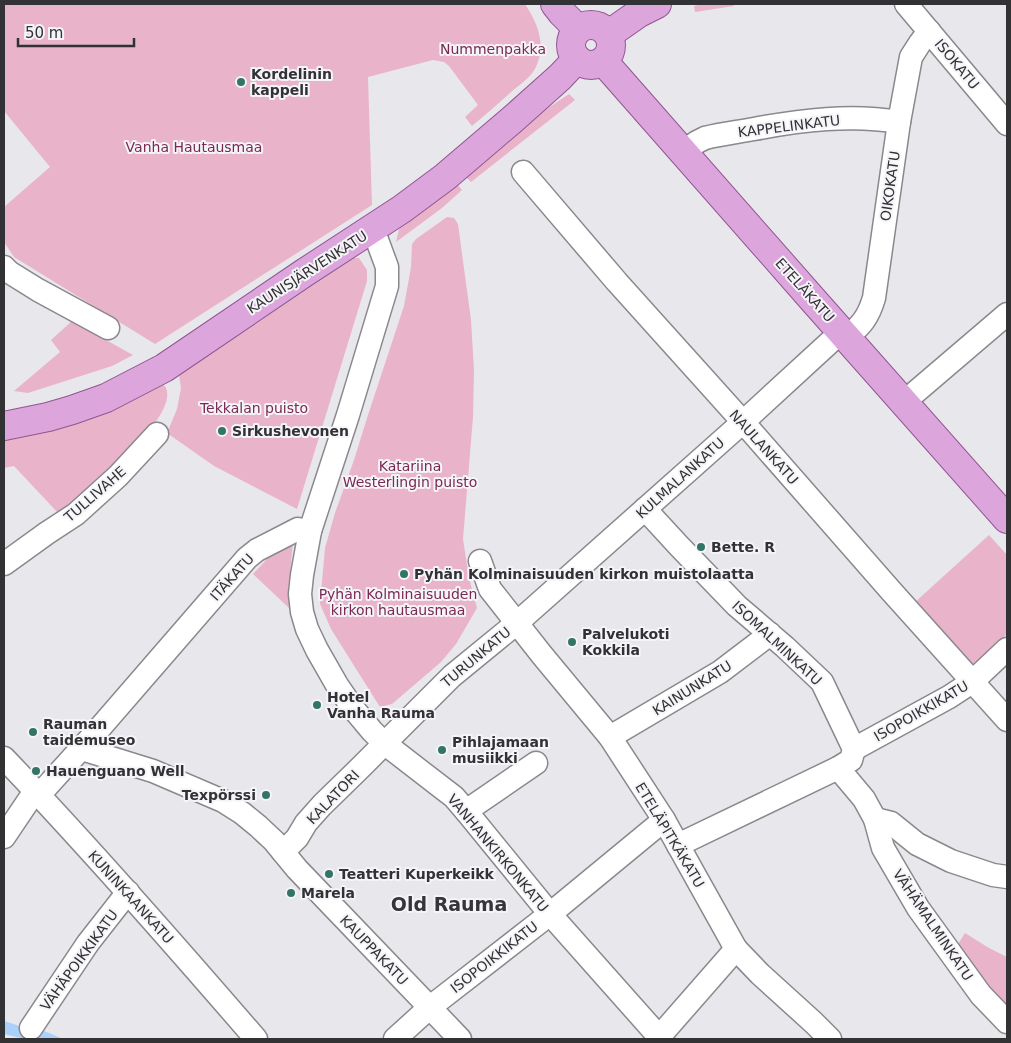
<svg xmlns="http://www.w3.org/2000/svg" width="1011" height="1043" font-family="'DejaVu Sans',sans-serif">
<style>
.green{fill:#e9b4ca}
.water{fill:#abd0fa}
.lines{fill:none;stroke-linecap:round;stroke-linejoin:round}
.minor-casing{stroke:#8a888c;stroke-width:25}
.major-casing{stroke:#915592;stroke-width:30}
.minor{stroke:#fff;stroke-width:22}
.major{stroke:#dca5dc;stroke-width:28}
.poi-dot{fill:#327567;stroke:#f5f4f8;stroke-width:2}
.labels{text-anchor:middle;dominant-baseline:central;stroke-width:4;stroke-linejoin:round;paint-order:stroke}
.park-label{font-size:14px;fill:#792a52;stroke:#f5f4f8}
.street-label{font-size:14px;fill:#323133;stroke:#f5f4f8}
.poi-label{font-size:14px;font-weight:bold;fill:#323133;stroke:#f5f4f8;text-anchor:start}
.district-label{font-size:19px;font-weight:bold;fill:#363539;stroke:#f5f4f8}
</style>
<rect width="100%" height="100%" fill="#e8e7eb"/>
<g class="green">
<path d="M4 4H525C538 24 547 45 535 69 530 78 518 86 510 93 498 104 485 115 472 126L465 117 478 105 449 66 444 62 433 60 368 77 372 205 155 344 14 257 4 242V207L50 167 4 111Z"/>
<path d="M702 4H733L734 6 695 12 694 6Z"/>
<path d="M569 94 575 100 471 182 466 177 539 114Z"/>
<path d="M457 184 462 190 442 208 396 242 399 229Z"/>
<path d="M447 217 454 218 458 224 471 320 474 370 473 417 463 539 469 578 477 608 456 644 441 662 392 704 380 707 331 629 320 604 325 548 335 513 354 460 367 418 404 306 411 267 412 244 416 239Z"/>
<path d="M354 258H359L367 270V281L297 509 214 466 167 433 177 409 181 388 179 375Z"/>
<path d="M72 321 133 355 112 366 28 393 14 391 60 352 51 340Z"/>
<path d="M162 385 165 386C184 416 80 496 59 514L14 466 4 468V439Z"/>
<path d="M989 535 1007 555V634L971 666 914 603Z"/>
<path d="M293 542 288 592 289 608 253 574 281 544Z"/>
<path d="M965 933 989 948 1007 957V1019L953 952Z"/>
</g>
<path class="water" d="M4 1021 23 1027 42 1030 63 1039H25L4 1034Z"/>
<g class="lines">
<defs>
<g id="minor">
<path d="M906 4 1007 124"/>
<path d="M683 152 697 142 705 138C721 134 738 132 754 129 802 120 851 114 899 122"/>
<path d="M523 172 617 282 743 422 892 592 1007 720"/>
<path d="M373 229 387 267V286L348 415 310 531 302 575 300 594 302 612 307 629 317 650 337 685 352 707 372 731 384 743 441 787 454 797 466 811 550 914 661 1039"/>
<path d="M4 267 9 272 38 290 108 328"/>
<path d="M847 338C862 324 868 318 874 298L899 122 911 57 920 43 929 31"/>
<path d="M904 402 1007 314"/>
<path d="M645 509 679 546 737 606 785 647 822 682 854 749 851 760 838 768 678 845"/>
<path d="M480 561 490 589 542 655 610 737 664 820 736 949 760 974 814 1023 830 1039"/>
<path d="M4 564 47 533 76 514 118 476 157 434"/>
<path d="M610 737 720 672 770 634"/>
<path d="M82 749 153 771 223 801 242 813 258 826 274 841 297 869 460 1039"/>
<path d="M854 749 949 697 972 682 1007 649"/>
<path d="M4 758C91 849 174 944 256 1039"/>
<path d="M838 768 864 799 875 819 891 823 917 844 951 861 993 875 1007 877"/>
<path d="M39 795 98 730 247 558 257 550 298 529 310 531"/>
<path d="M466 811 536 763"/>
<path d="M875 819 883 848 918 908 981 995 1007 1022"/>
<path d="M4 837 35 791"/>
<path d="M283 852 297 838 306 823 322 805 362 766 452 676 518 622 743 422 841 332"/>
<path d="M31 1028 88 943 128 892"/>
<path d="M659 1037 736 949"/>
<path d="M395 1039 429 1008 550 914 664 820"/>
</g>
<g id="major">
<path d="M555 4 562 13 578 29"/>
<circle cx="591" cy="45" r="20"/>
<path d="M609 34 639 13 657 4"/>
<path d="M603 61 814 301 1007 519"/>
<path d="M4 426 48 417 72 410 106 398 164 368 304 273 402 209 445 177 513 119 560 77 577 59"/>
</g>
</defs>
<use href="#minor" class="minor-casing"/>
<use href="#major" class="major-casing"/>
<use href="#minor" class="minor"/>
<use href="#major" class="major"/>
</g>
<g class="poi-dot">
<circle cx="241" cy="82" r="5"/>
<circle cx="222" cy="431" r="5"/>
<circle cx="701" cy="547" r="5"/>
<circle cx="404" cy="574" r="5"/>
<circle cx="572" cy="642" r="5"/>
<circle cx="317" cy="705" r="5"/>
<circle cx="33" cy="732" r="5"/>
<circle cx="442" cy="750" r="5"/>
<circle cx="36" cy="771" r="5"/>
<circle cx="266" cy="795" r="5"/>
<circle cx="329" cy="874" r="5"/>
<circle cx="291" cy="893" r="5"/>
</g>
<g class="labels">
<g class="park-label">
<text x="493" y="49">Nummenpakka</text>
<text x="194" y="147">Vanha Hautausmaa</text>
<text x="254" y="408">Tekkalan puisto</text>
<text x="410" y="466">Katariina<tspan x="410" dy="16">Westerlingin puisto</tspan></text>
<text x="398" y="594">Pyhän Kolminaisuuden<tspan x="398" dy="16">kirkon hautausmaa</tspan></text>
</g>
<g class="street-label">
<text transform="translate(957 64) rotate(50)">ISOKATU</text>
<text transform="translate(789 126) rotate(-7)">KAPPELINKATU</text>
<text transform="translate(890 186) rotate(-82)">OIKOKATU</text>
<text transform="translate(307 272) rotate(-33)">KAUNISJÄRVENKATU</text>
<text transform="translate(805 290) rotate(48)">ETELÄKATU</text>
<text transform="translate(764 447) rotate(48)">NAULANKATU</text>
<text transform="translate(680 478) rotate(-42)">KULMALANKATU</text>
<text transform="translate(95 494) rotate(-41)">TULLIVAHE</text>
<text transform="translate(232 577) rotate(-48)">ITÄKATU</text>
<text transform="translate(777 643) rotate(43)">ISOMALMINKATU</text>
<text transform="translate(476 657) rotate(-40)">TURUNKATU</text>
<text transform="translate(692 688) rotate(-32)">KAINUNKATU</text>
<text transform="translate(921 711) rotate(-30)">ISOPOIKKIKATU</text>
<text transform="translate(333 797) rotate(-46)">KALATORI</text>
<text transform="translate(670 835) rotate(59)">ETELÄPITKÄKATU</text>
<text transform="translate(498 853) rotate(50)">VANHANKIRKONKATU</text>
<text transform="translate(131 897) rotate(48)">KUNINKAANKATU</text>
<text transform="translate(933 925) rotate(56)">VÄHÄMALMINKATU</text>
<text transform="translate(374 950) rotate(46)">KAUPPAKATU</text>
<text transform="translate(494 957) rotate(-38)">ISOPOIKKIKATU</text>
<text transform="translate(79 960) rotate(-54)">VÄHÄPOIKKIKATU</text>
</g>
<g class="poi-label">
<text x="251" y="74">Kordelinin<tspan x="251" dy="16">kappeli</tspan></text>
<text x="232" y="431">Sirkushevonen</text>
<text x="711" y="547">Bette. R</text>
<text x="414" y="574">Pyhän Kolminaisuuden kirkon muistolaatta</text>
<text x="582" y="634">Palvelukoti<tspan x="582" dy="16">Kokkila</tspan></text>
<text x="327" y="697">Hotel<tspan x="327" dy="16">Vanha Rauma</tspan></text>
<text x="43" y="724">Rauman<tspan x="43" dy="16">taidemuseo</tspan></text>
<text x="452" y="742">Pihlajamaan<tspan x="452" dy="16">musiikki</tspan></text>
<text x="46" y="771">Hauenguano Well</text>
<text x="256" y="795" text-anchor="end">Texpörssi</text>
<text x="339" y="874">Teatteri Kuperkeikk</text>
<text x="301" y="893">Marela</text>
</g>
<g class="district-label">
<text x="449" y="904">Old Rauma</text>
</g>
</g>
<rect width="1011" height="1043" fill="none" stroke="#323133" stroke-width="10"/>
<path d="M18 38v8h116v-8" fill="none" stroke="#323133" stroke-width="2.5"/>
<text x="25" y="38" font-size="15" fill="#323133" stroke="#f5f4f8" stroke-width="4" paint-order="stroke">50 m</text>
</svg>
